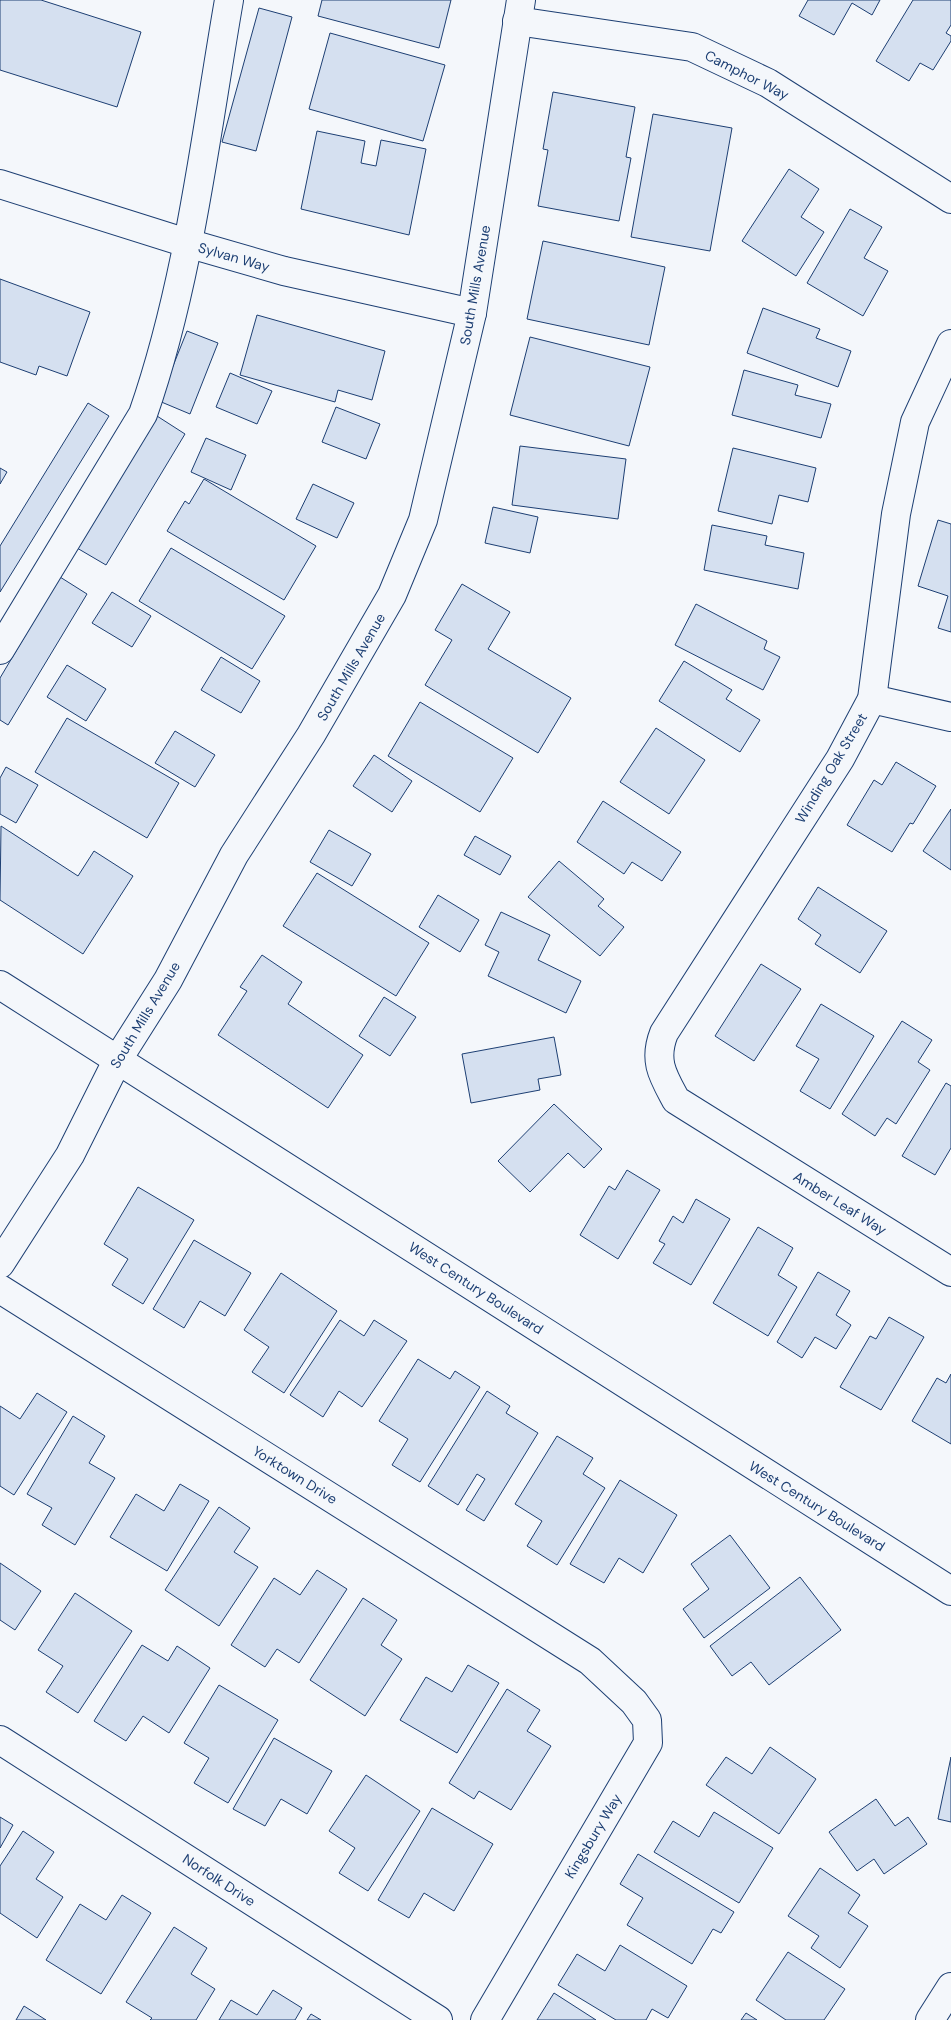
<svg xmlns="http://www.w3.org/2000/svg" width="951" height="2020" font-family="'DM Sans',sans-serif">
<style>
.building{fill:#d5e0f0;stroke:#1d3f73}
.lines{fill:none;stroke-linecap:round;stroke-linejoin:round}
.minor-casing{stroke:#1d3f73;stroke-width:30}
.minor{stroke:#f4f7fb;stroke-width:28}
.labels{text-anchor:middle;dominant-baseline:central;stroke-width:4;stroke-linejoin:round;paint-order:stroke}
.street-label{font-size:14px;fill:#1d3f73;stroke:#f4f7fb}
</style>
<rect width="100%" height="100%" fill="#f4f7fb"/>
<g class="building">
<path d="M0 0H41L141 32 117 107 0 70Z"/>
<path d="M322 0H451L439 48 318 16Z"/>
<path d="M808 0H880L872 15 852 3 834 35 799 16Z"/>
<path d="M913 0H951V25L946 33 951 36V41L933 70 920 63 909 81 876 61Z"/>
<path d="M259 8 292 17 256 151 222 142Z"/>
<path d="M330 33 445 65 423 141 309 109Z"/>
<path d="M553 92 635 107 626 157 631 158 619 221 538 206 548 150 543 149Z"/>
<path d="M653 114 732 128 710 251 631 237Z"/>
<path d="M317 131 365 141 361 163 376 166 381 140 426 149 409 235 301 209Z"/>
<path d="M789 169 819 189 801 217 824 232 796 276 742 241Z"/>
<path d="M850 209 882 227 864 258 888 271 863 316 807 283Z"/>
<path d="M543 241 665 267 649 345 527 319Z"/>
<path d="M0 279 90 312 67 376 39 366 36 375 0 362Z"/>
<path d="M763 308 820 329 816 338 851 351 838 387 747 353Z"/>
<path d="M257 315 385 351 372 400 338 390 335 402 240 375Z"/>
<path d="M187 331 218 343 190 414 159 401Z"/>
<path d="M530 337 650 367 629 446 510 415Z"/>
<path d="M744 370 798 385 795 395 831 404 821 438 732 415Z"/>
<path d="M230 373 272 391 257 424 216 407Z"/>
<path d="M88 403 109 416 0 592V546Z"/>
<path d="M336 407 380 424 366 459 322 442Z"/>
<path d="M157 416 185 434 106 565 77 548Z"/>
<path d="M206 438 246 455 231 490 191 472Z"/>
<path d="M520 446 626 459 618 519 512 505Z"/>
<path d="M733 448 816 468 808 502 779 495 772 524 718 511Z"/>
<path d="M0 468 7 472 0 484Z"/>
<path d="M204 479 316 546 284 600 167 531 185 501 189 504Z"/>
<path d="M313 484 354 503 337 538 296 519Z"/>
<path d="M493 507 538 517 530 553 485 543Z"/>
<path d="M938 520 951 524V632L938 628 948 596 918 586Z"/>
<path d="M712 525 767 536 765 545 804 553 798 589 704 570Z"/>
<path d="M171 548 285 616 252 669 139 601Z"/>
<path d="M60 577 87 594 8 725 0 720V678Z"/>
<path d="M462 584 510 612 488 649 571 698 538 753 425 685 452 640 435 630Z"/>
<path d="M112 592 151 616 132 647 92 623Z"/>
<path d="M696 604 767 641 764 649 780 657 763 690 675 645Z"/>
<path d="M221 657 260 681 241 713 201 690Z"/>
<path d="M684 661 732 690 726 699 760 720 740 752 659 701Z"/>
<path d="M67 665 106 689 86 721 47 697Z"/>
<path d="M420 702 513 758 480 812 388 756Z"/>
<path d="M67 718 179 783 147 838 35 772Z"/>
<path d="M656 728 705 760 669 814 620 782Z"/>
<path d="M175 731 215 755 195 787 155 763Z"/>
<path d="M374 755 412 781 392 812 353 786Z"/>
<path d="M896 762 936 786 913 824 910 823 892 852 847 825 874 780 882 785Z"/>
<path d="M6 767 38 785 16 823 0 814V778Z"/>
<path d="M603 801 681 852 662 881 632 862 624 874 577 842Z"/>
<path d="M951 809V870L923 851Z"/>
<path d="M1 826 78 876 94 851 133 876 83 954 0 900Z"/>
<path d="M329 830 371 854 352 886 310 862Z"/>
<path d="M475 836 511 856 500 875 464 855Z"/>
<path d="M559 861 604 899 598 906 624 927 600 956 528 897Z"/>
<path d="M317 873 429 943 396 996 283 926Z"/>
<path d="M818 887 887 931 860 973 815 944 821 935 798 919Z"/>
<path d="M438 895 479 920 460 952 419 927Z"/>
<path d="M501 912 550 935 538 960 581 981 566 1013 488 976 499 952 485 945Z"/>
<path d="M262 955 302 982 288 1004 363 1055 328 1108 218 1035 247 991 240 987Z"/>
<path d="M761 964 801 989 754 1061 715 1036Z"/>
<path d="M384 997 416 1017 390 1056 359 1036Z"/>
<path d="M821 1004 874 1036 830 1109 800 1091 819 1059 796 1046Z"/>
<path d="M902 1021 932 1040 918 1062 930 1070 896 1124 887 1118 875 1136 842 1114Z"/>
<path d="M554 1037 561 1075 538 1079 540 1090 471 1103 462 1054Z"/>
<path d="M946 1083 951 1086V1148L935 1175 902 1156Z"/>
<path d="M554 1104 602 1149 584 1168 568 1153 530 1192 498 1161Z"/>
<path d="M627 1170 660 1190 618 1259 580 1235 609 1186 615 1190Z"/>
<path d="M138 1187 194 1220 143 1304 112 1285 128 1259 104 1244Z"/>
<path d="M696 1199 730 1219 691 1285 653 1263 665 1244 659 1241 673 1216 683 1223Z"/>
<path d="M758 1227 793 1248 778 1275 797 1287 768 1336 713 1303Z"/>
<path d="M194 1240 251 1273 225 1316 200 1301 184 1328 153 1309Z"/>
<path d="M818 1272 850 1291 836 1315 851 1325 836 1349 815 1337 802 1358 777 1342Z"/>
<path d="M281 1273 337 1311 284 1393 252 1372 269 1347 244 1330Z"/>
<path d="M889 1317 924 1337 881 1410 840 1387 870 1336 876 1339Z"/>
<path d="M340 1320 364 1336 374 1320 407 1341 362 1407 339 1391 323 1417 290 1395Z"/>
<path d="M418 1359 450 1379 455 1371 480 1387 420 1482 392 1465 408 1439 379 1421Z"/>
<path d="M951 1374V1444L912 1421 937 1378 946 1383Z"/>
<path d="M487 1391 510 1406 506 1413 538 1433 484 1521 466 1510 485 1479 477 1474 458 1505 428 1486Z"/>
<path d="M37 1393 67 1412 14 1495 0 1486V1406L20 1419Z"/>
<path d="M73 1416 105 1436 89 1463 115 1478 75 1545 42 1525 52 1508 27 1494Z"/>
<path d="M557 1436 593 1458 583 1474 605 1488 557 1565 527 1546 542 1521 515 1504Z"/>
<path d="M620 1480 677 1515 643 1573 619 1558 604 1583 570 1564Z"/>
<path d="M180 1484 209 1501 167 1571 110 1537 136 1494 164 1511Z"/>
<path d="M219 1507 250 1528 234 1552 258 1567 219 1626 165 1590Z"/>
<path d="M730 1535 770 1588 704 1638 683 1609 709 1589 691 1564Z"/>
<path d="M0 1563 41 1591 15 1630 0 1620Z"/>
<path d="M317 1570 347 1589 299 1663 277 1649 265 1667 231 1645 274 1578 300 1595Z"/>
<path d="M800 1577 841 1630 769 1685 751 1662 732 1676 710 1646Z"/>
<path d="M75 1593 132 1631 78 1713 46 1692 63 1666 38 1650Z"/>
<path d="M363 1598 397 1620 381 1645 402 1659 365 1716 310 1680Z"/>
<path d="M142 1645 168 1661 177 1646 210 1668 169 1733 143 1716 126 1741 94 1721Z"/>
<path d="M468 1665 499 1683 457 1753 400 1720 426 1677 452 1692Z"/>
<path d="M219 1685 278 1720 228 1803 194 1783 209 1758 184 1743Z"/>
<path d="M507 1689 540 1710 527 1731 551 1746 511 1810 479 1791 474 1799 449 1783Z"/>
<path d="M274 1738 332 1771 307 1814 281 1799 265 1826 233 1809Z"/>
<path d="M770 1747 816 1779 779 1834 706 1785 726 1757 752 1774Z"/>
<path d="M951 1757V1822L938 1819Z"/>
<path d="M366 1775 420 1811 368 1891 339 1873 355 1848 329 1831Z"/>
<path d="M876 1799 895 1826 908 1817 927 1844 884 1874 874 1859 857 1871 829 1832Z"/>
<path d="M432 1808 493 1844 454 1911 424 1893 409 1918 378 1900Z"/>
<path d="M714 1812 773 1848 739 1903 654 1852 673 1821 699 1837Z"/>
<path d="M0 1817 13 1825 0 1848Z"/>
<path d="M23 1831 54 1852 36 1879 63 1897 37 1938 0 1913V1866Z"/>
<path d="M638 1854 734 1912 721 1933 713 1929 692 1964 627 1925 643 1898 620 1884Z"/>
<path d="M820 1868 860 1895 848 1913 868 1926 840 1968 811 1948 819 1936 788 1916Z"/>
<path d="M122 1895 151 1913 101 1994 46 1960 80 1904 106 1920Z"/>
<path d="M174 1927 207 1948 191 1974 215 1989 196 2020H150L152 2018 126 2002Z"/>
<path d="M620 1945 687 1986 668 2018 652 2009 646 2020H616L558 1985 577 1954 605 1971Z"/>
<path d="M788 1952 845 1989 824 2020H786L756 2000Z"/>
<path d="M273 1990 302 2008 295 2020H219L231 2000 257 2015Z"/>
<path d="M554 1993 596 2020H537Z"/>
<path d="M24 2006 46 2020H16Z"/>
<path d="M746 2013 757 2020H741Z"/>
<path d="M311 2014 321 2020H307Z"/>
</g>
<g class="lines">
<defs>
<g id="minor">
<path d="M517 21 692 47 768 83 951 199"/>
<path d="M0 184 187 243 284 271 472 313"/>
<path d="M951 344 915 422 896 514 872 699 840 759 664 1033C653 1061 663 1076 676 1100L951 1272"/>
<path d="M0 650 143 414C189 282 205 138 229 0"/>
<path d="M872 699 951 717"/>
<path d="M0 985 951 1591"/>
<path d="M0 1264 70 1155 118 1059 168 980 234 855 311 735 392 595 423 520 472 313 521 0"/>
<path d="M0 1289 590 1661 634 1702 647 1720 648 1743 485 2020"/>
<path d="M0 1740 438 2020"/>
<path d="M930 2020 951 1987"/>
</g>
</defs>
<use href="#minor" class="minor-casing"/>
<use href="#minor" class="minor"/>
</g>
<g class="labels">
<g class="street-label">
<text transform="translate(747 75) rotate(27)">Camphor Way</text>
<text transform="translate(234 257) rotate(16)">Sylvan Way</text>
<text transform="translate(475 285) rotate(-80)">South Mills Avenue</text>
<text transform="translate(351 667) rotate(-60)">South Mills Avenue</text>
<text transform="translate(831 768) rotate(-59)">Winding Oak Street</text>
<text transform="translate(145 1015) rotate(-59)">South Mills Avenue</text>
<text transform="translate(840 1203) rotate(32)">Amber Leaf Way</text>
<text transform="translate(476 1288) rotate(33)">West Century Boulevard</text>
<text transform="translate(295 1475) rotate(32)">Yorktown Drive</text>
<text transform="translate(817 1506) rotate(32)">West Century Boulevard</text>
<text transform="translate(593 1836) rotate(-59)">Kingsbury Way</text>
<text transform="translate(219 1880) rotate(33)">Norfolk Drive</text>
</g>
</g>
</svg>
